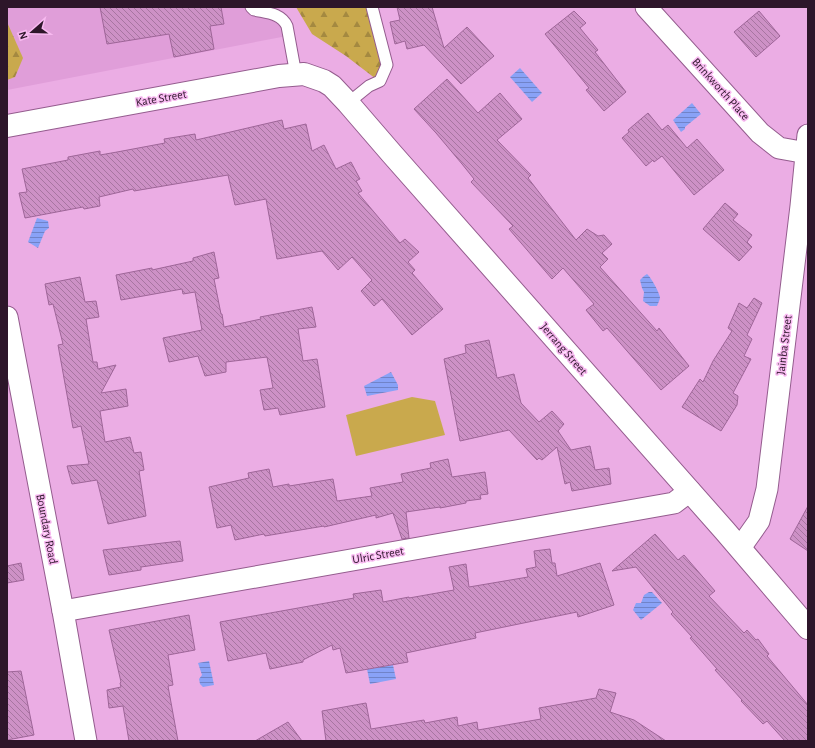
<svg xmlns="http://www.w3.org/2000/svg" width="815" height="748" font-family="'Alegreya Sans',sans-serif">
<style>
.built{fill:#e09ed9}
.forest{fill:url(#forest-firs)}
.park{fill:#c9a94d}
.water{fill:url(#water-rules)}
.building{fill:url(#building-back-hatch);stroke:#9e6598}
.lines{fill:none;stroke-linecap:round;stroke-linejoin:round}
.service-casing{stroke:#945c8e;stroke-width:13}
.minor-casing{stroke:#945c8e;stroke-width:23}
.tertiary-casing{stroke:#945c8e;stroke-width:24}
.service{stroke:#fff;stroke-width:11}
.minor{stroke:#fff;stroke-width:21}
.tertiary{stroke:#fff;stroke-width:22}
.labels{text-anchor:middle;dominant-baseline:central;stroke-width:3;stroke-linejoin:round;paint-order:stroke}
.street-label{font-size:12px;fill:#2d162a;stroke:#f8baf1}
</style>
<defs>
<pattern id="forest-firs" width="22" height="20" patternUnits="userSpaceOnUse"><rect width="22" height="20" fill="#c9a94d"/><path d="M5 1l3.5 6h-7zM16 11l3.5 6h-7z" fill="#a48940"/></pattern>
<pattern id="water-rules" width="6" height="5" patternUnits="userSpaceOnUse"><rect width="6" height="5" fill="#89a2f7"/><path d="M0 2.5h6" fill="none" stroke="#7083c8"/></pattern>
<pattern id="building-back-hatch" width="6" height="6" patternUnits="userSpaceOnUse"><rect width="6" height="6" fill="#cd91c6"/><path d="M-1 5l2 2M0 0l6 6M5-1l2 2" fill="none" stroke="#a775a1"/></pattern>
</defs>
<rect width="100%" height="100%" fill="#ebade4"/>
<path class="built" d="M7 7H279L287 36 7 90Z"/>
<g class="forest">
<path d="M296 7H369L384 62 376 79 346 56 312 34Z"/>
<path d="M7 22 23 58 15 77 7 80Z"/>
</g>
<path class="park" d="M412 397 435 401 445 435 356 456 346 415Z"/>
<g class="water">
<path d="M520 68 542 93 532 102 510 77Z"/>
<path d="M692 103 701 114 685 127V129L681 132 673 120Z"/>
<path d="M37 218 48 221 49 228 45 231 38 248 28 242Z"/>
<path d="M647 274C651 277 659 292 660 297 660 300 658 303 657 306H650L643 301 644 292 642 288 640 280 644 276Z"/>
<path d="M391 372 398 385V390L367 396 364 386Z"/>
<path d="M649 592H652L662 603 641 620 633 610 636 603H641L644 595Z"/>
<path d="M209 661 214 685 203 687 200 684 199 679 202 675 198 663Z"/>
<path d="M393 665 396 679 370 684 367 669Z"/>
</g>
<g class="building">
<path d="M100 7H221L224 24 210 26 214 49 174 57 169 34 107 44Z"/>
<path d="M397 7H432L444 48 467 27 494 56 461 84 424 45 407 49 405 41 395 44 390 22 400 20Z"/>
<path d="M574 11 586 23 580 28 598 50 595 52 626 92 604 111 586 90 589 88 545 34Z"/>
<path d="M759 11 780 36 756 57 734 32Z"/>
<path d="M447 79 478 113 500 93 522 119 497 140 531 175 528 178 576 240 587 229 598 236 604 235 612 244 602 253 608 259 600 267 657 331 659 328 689 366 661 390 607 328 603 331 586 310 594 304 563 268 552 279 509 229 513 226 471 182 474 179 462 164 436 133 414 109Z"/>
<path d="M648 113 662 130 668 125 687 148 697 139 724 170 694 195 662 156 654 162 653 160 646 166 622 138 629 132 628 130Z"/>
<path d="M282 120 284 129 306 124 312 151 324 145 336 169 351 162 360 179 356 181 362 191 358 193 400 243 405 239 419 252 408 262 415 270 412 273 443 309 412 335 382 299 374 306 361 291 372 280 352 257 338 270 322 251 277 259 266 199 235 205 228 175 134 191 133 189 99 197 100 206 84 209 83 207 25 218 19 193 27 192 22 169 68 160V157L100 151V155L117 152 165 143 164 139 195 134 196 140Z"/>
<path d="M725 203 738 214 733 220 752 235 747 242 752 247 739 261 703 229Z"/>
<path d="M214 252 219 278 214 279 221 314H222L224 327 261 319 260 317 312 307 316 327 298 329 303 361 317 359 325 407 280 415 278 408 264 410 260 390 273 388 267 357 226 362V372L205 376 198 356 169 362 163 338 202 330 195 292 183 294 182 289 121 300 116 275 152 268V270L193 261V258Z"/>
<path d="M80 277 85 302 96 301 99 317 86 319 93 362H97L98 369 116 365 101 393 126 389 128 406 100 411 105 442 130 437 134 453 141 452 144 470 139 471 146 516 108 524 97 480 72 484 67 466 89 464 81 426 73 428 58 345 63 344 53 304 49 305 45 284Z"/>
<path d="M754 298 762 303 747 335 752 339 744 356 751 359 733 393 738 396 737 405 721 431 682 407 700 379 703 382 713 361 732 331 728 328 739 303 747 308Z"/>
<path d="M489 340 497 378 514 374 521 403 539 422 552 411 564 424 558 431 571 450 590 446 595 470 609 468 611 484 572 491 570 482 565 484 557 447 542 460 539 458 537 460 509 430 460 441 444 359 466 353 465 345Z"/>
<path d="M448 459 452 477 485 472 488 494 480 495 481 499 466 501V503L440 508V507L406 512 409 538 402 539 393 513 376 518V515L324 527V526L265 536 264 534 235 540 231 525 217 528 209 487 249 478 248 473 269 469 273 487 289 484V486L333 479 337 501 372 496 370 488 403 482 401 474 431 468 430 463Z"/>
<path d="M808 506V551L790 539Z"/>
<path d="M655 534 678 560 684 555 690 562 715 591 709 596 744 633 747 630 756 640 758 639 769 654 767 656 808 705V741H785L767 721 763 724 741 701 742 700 715 670 717 669 690 638 692 637 671 614 673 612 636 567 612 571Z"/>
<path d="M180 541 183 561 141 567V570L109 575 103 550Z"/>
<path d="M550 549 552 563H555L557 576 600 563 614 605 578 617 577 612 475 633 476 638 406 653 408 662 346 673 340 648 333 650 332 645 303 660V662L270 669 266 653 228 661 220 622 354 598 353 594 381 590 383 602 409 597V598L454 590 449 567 466 564 469 587 528 577 526 569 536 567 534 551Z"/>
<path d="M21 563 24 580 7 583V566Z"/>
<path d="M189 615 195 650 168 655 173 685 168 686 178 741H129L123 706 109 708 107 690 121 687 120 683 121 682 109 630Z"/>
<path d="M21 671 34 735 7 740V672Z"/>
<path d="M599 689 616 693 610 712 634 720 666 741H326L322 711 366 703 371 729 424 720 425 723 457 717 458 726 477 722 478 730 541 719 539 708 596 698Z"/>
<path d="M288 722 302 741H255Z"/>
</g>
<g class="lines">
<defs>
<g id="service">
<path d="M251 7 254 10C267 13 281 13 287 26L296 75"/>
<path d="M348 103 369 86 380 81 387 65 372 7"/>
</g>
<g id="minor">
<path d="M646 7 760 133 779 148 807 153"/>
<path d="M7 317 63 611 86 741"/>
<path d="M740 548 759 521 767 489 801 206 808 135"/>
<path d="M63 611 674 503 690 491"/>
</g>
<path id="tertiary" d="M7 126 279 76 304 74 324 81 332 86 348 103 392 154 725 531 808 628"/>
</defs>
<use href="#service" class="service-casing"/>
<use href="#minor" class="minor-casing"/>
<use href="#tertiary" class="tertiary-casing"/>
<use href="#service" class="service"/>
<use href="#minor" class="minor"/>
<use href="#tertiary" class="tertiary"/>
</g>
<g class="labels">
<g class="street-label">
<text transform="translate(721 89) rotate(48)">Brinkworth Place</text>
<text transform="translate(161 98) rotate(-10)">Kate Street</text>
<text transform="translate(784 345) rotate(-83)">Jainba Street</text>
<text transform="translate(564 349) rotate(49)">Jerrang Street</text>
<text transform="translate(47 529) rotate(79)">Boundary Road</text>
<text transform="translate(378 555) rotate(-10)">Ulric Street</text>
</g>
</g>
<rect width="815" height="748" fill="none" stroke="#2d162a" stroke-width="16"/>
<g transform="translate(32 32) rotate(250)" stroke="#f8baf1" stroke-width="3" paint-order="stroke">
<path d="M0-3L7 15L0 10L-7 15Z" fill="#2d162a"/>
<text y="-6" font-size="11" font-weight="bold" text-anchor="middle" fill="#2d162a">N</text>
</g>
</svg>
